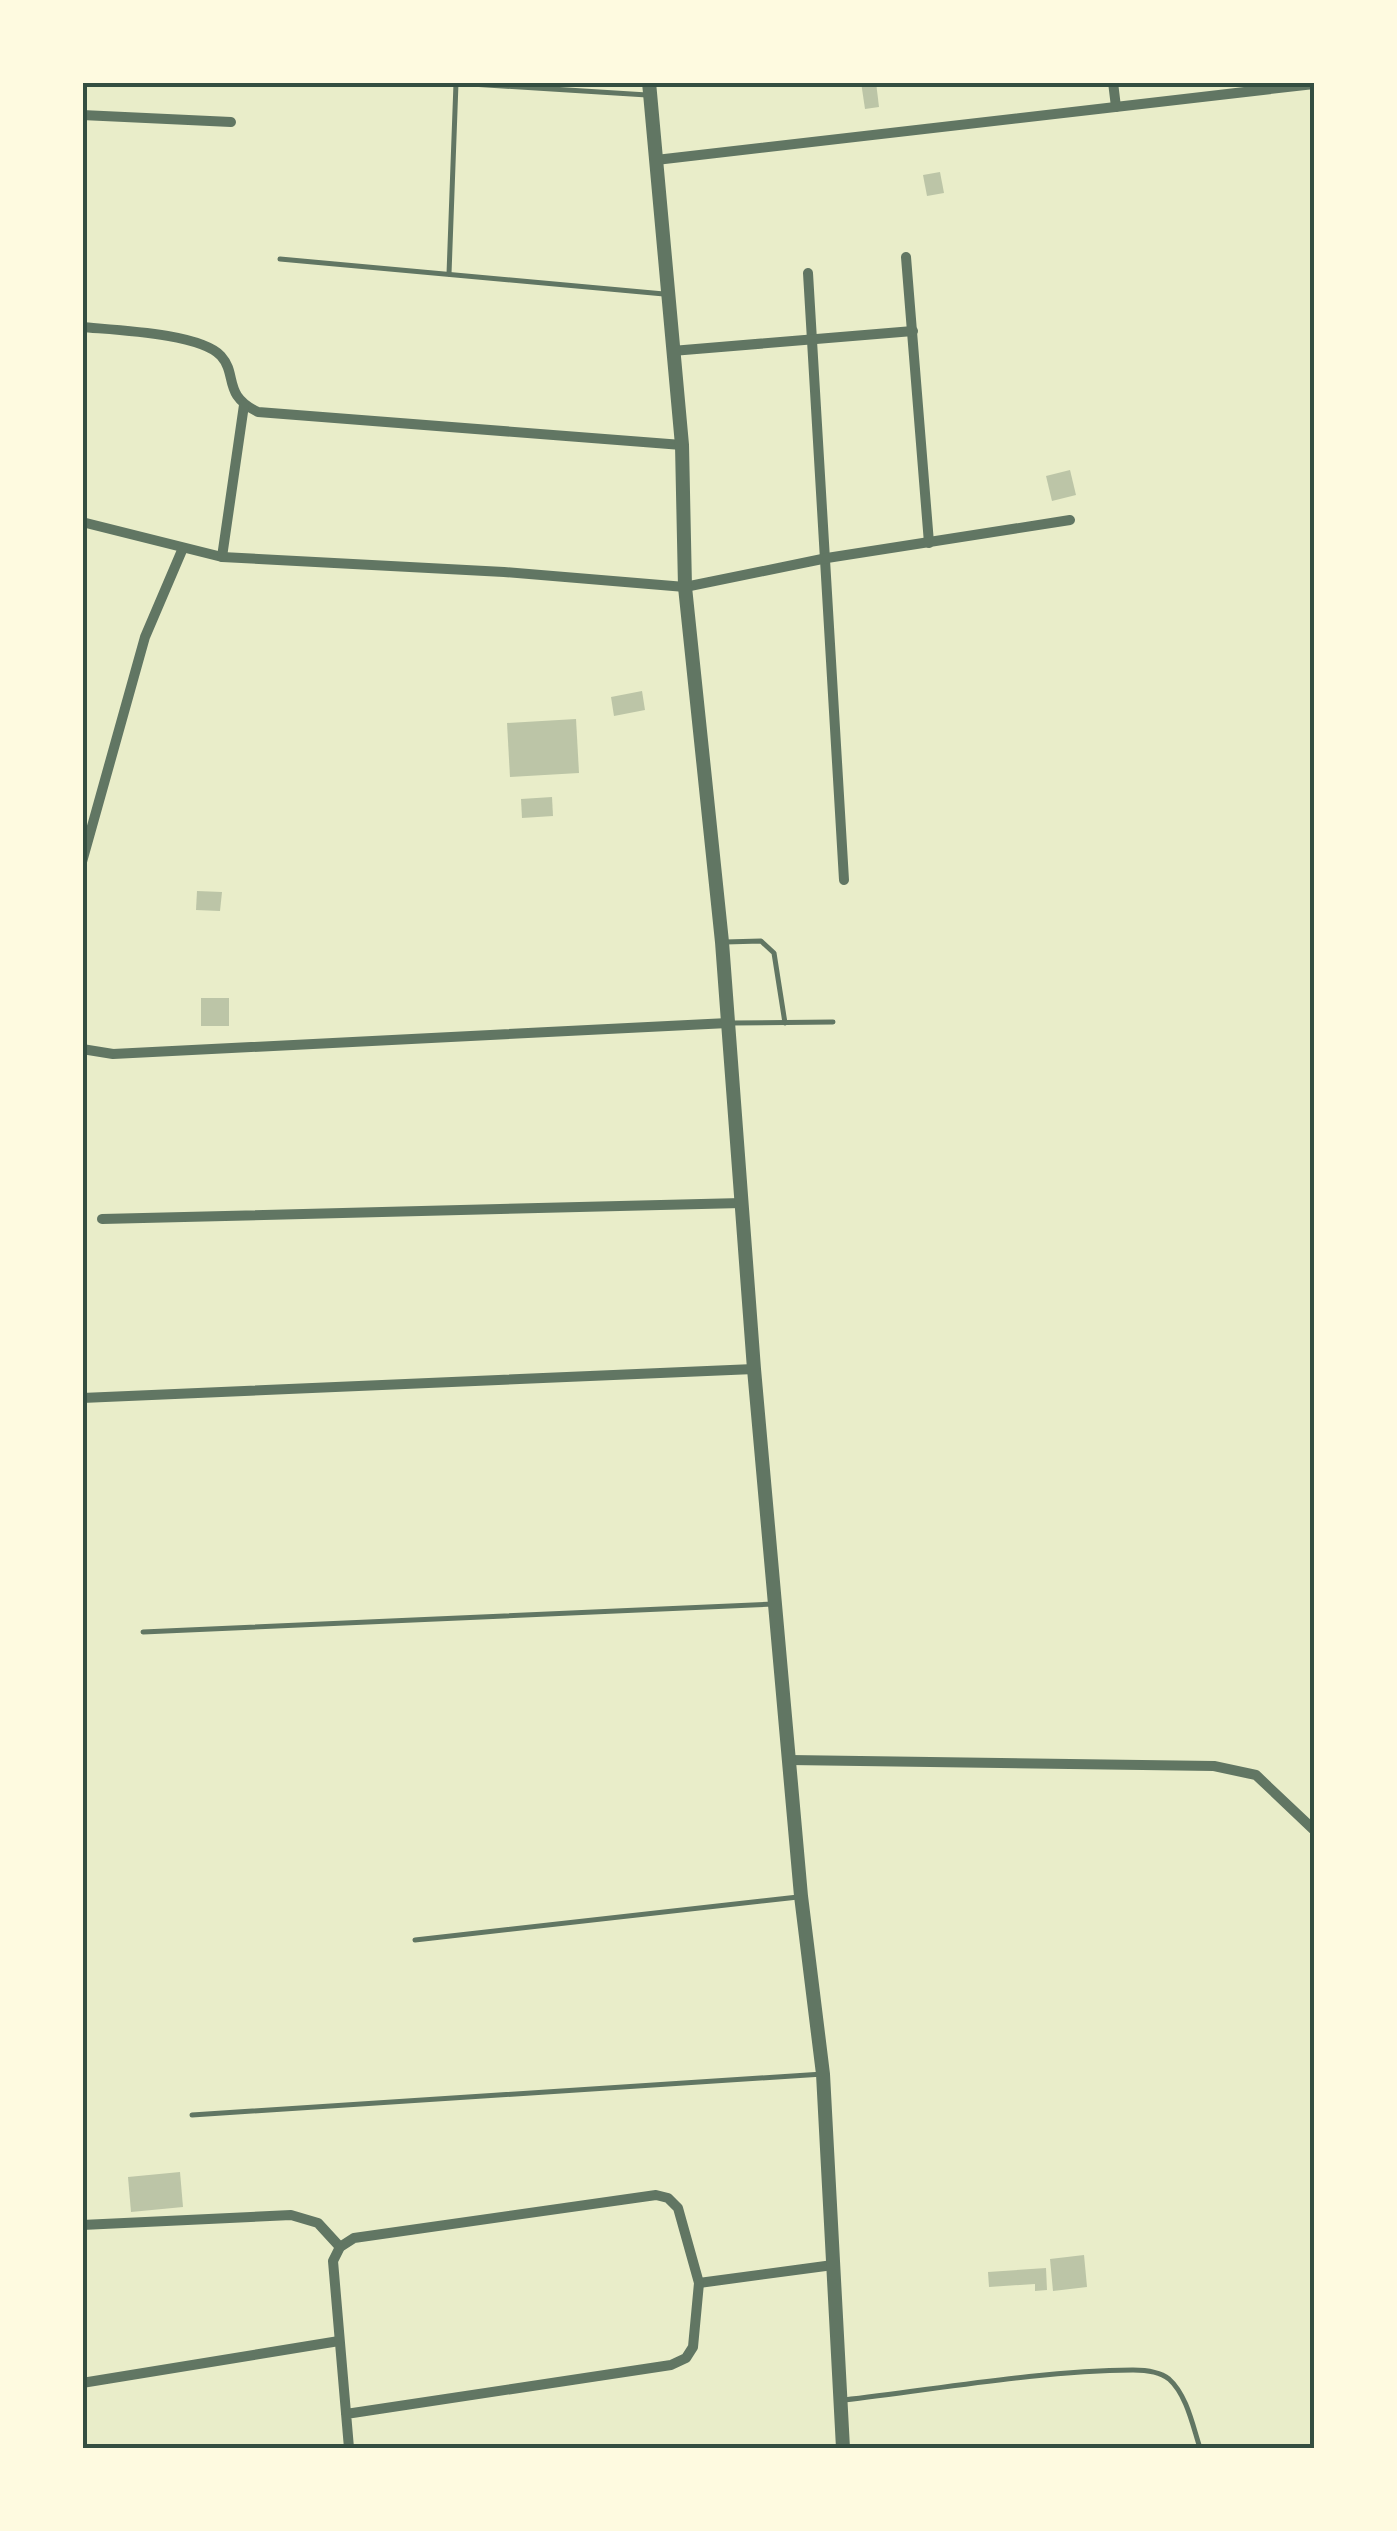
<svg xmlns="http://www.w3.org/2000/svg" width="1397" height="2531" font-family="'Golos Text',sans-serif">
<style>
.building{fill:#bcc5a7}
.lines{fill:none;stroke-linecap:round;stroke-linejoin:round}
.service{stroke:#617663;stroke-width:5}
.minor{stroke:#617663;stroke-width:10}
.tertiary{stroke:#617663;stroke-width:14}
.neatline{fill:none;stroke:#344e41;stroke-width:4}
</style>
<rect width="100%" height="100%" fill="#e9edc9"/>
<g class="building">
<path d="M861 82H876L879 107 865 109Z"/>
<path d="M940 172 944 193 927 196 923 175Z"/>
<path d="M1070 470 1076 495 1052 501 1046 476Z"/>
<path d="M642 691 645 710 614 716 611 697Z"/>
<path d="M576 719 579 773 510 777 507 723Z"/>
<path d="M552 797 553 816 522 818 521 799Z"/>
<path d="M197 891 222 892 220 911 196 910Z"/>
<rect x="201" y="998" width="28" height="28"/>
<path d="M180 2172 183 2207 131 2212 128 2177Z"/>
<path d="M1084 2255 1087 2287 1053 2291 1050 2259Z"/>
<path d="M1046 2268 1047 2290 1035 2291V2284L989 2287 988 2272Z"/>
</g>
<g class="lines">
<g class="service">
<path d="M440 82 647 95"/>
<path d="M280 259 664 294"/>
<path d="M449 274 456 83"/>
<path d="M725 942 761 941 774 953 785 1023"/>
<path d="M731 1023 833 1022"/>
<path d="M143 1632 773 1604"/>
<path d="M415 1940 798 1897"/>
<path d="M192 2115 823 2074"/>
<path d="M844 2400C939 2389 1037 2371 1133 2370 1144 2370 1160 2372 1169 2379 1187 2395 1193 2427 1200 2448"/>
</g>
<g class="minor">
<path d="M1113 82 1116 107"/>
<path d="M82 115 231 122"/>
<path d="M656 160 1314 84"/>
<path d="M906 257 929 543"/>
<path d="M808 273 844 880"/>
<path d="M82 327C113 330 200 333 221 356 238 375 222 395 258 412L682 445"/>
<path d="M672 351 913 331"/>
<path d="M82 522 222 557 504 572 685 587 827 558 1070 520"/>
<path d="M222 557 244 405"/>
<path d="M82 862 145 637 183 548"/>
<path d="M82 1049 113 1054 728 1023"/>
<path d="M102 1219 742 1203"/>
<path d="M82 1398 754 1369"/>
<path d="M790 1760 1214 1766 1256 1775 1314 1830"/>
<path d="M82 2225 291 2215 318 2223 340 2247"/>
<path d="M699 2283 833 2265"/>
<path d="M82 2383 339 2341"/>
<path d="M346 2414 671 2365 686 2358 693 2347 699 2283 678 2208 668 2198 656 2195 354 2238 340 2247 333 2261 349 2448"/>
</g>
<path class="tertiary" d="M649 82 682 445 685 587 722 942 754 1369 801 1896 823 2074 843 2448"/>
</g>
<rect width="1397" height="2531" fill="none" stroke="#fefae0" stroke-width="170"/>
<rect x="85" y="85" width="1227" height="2361" class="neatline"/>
</svg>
